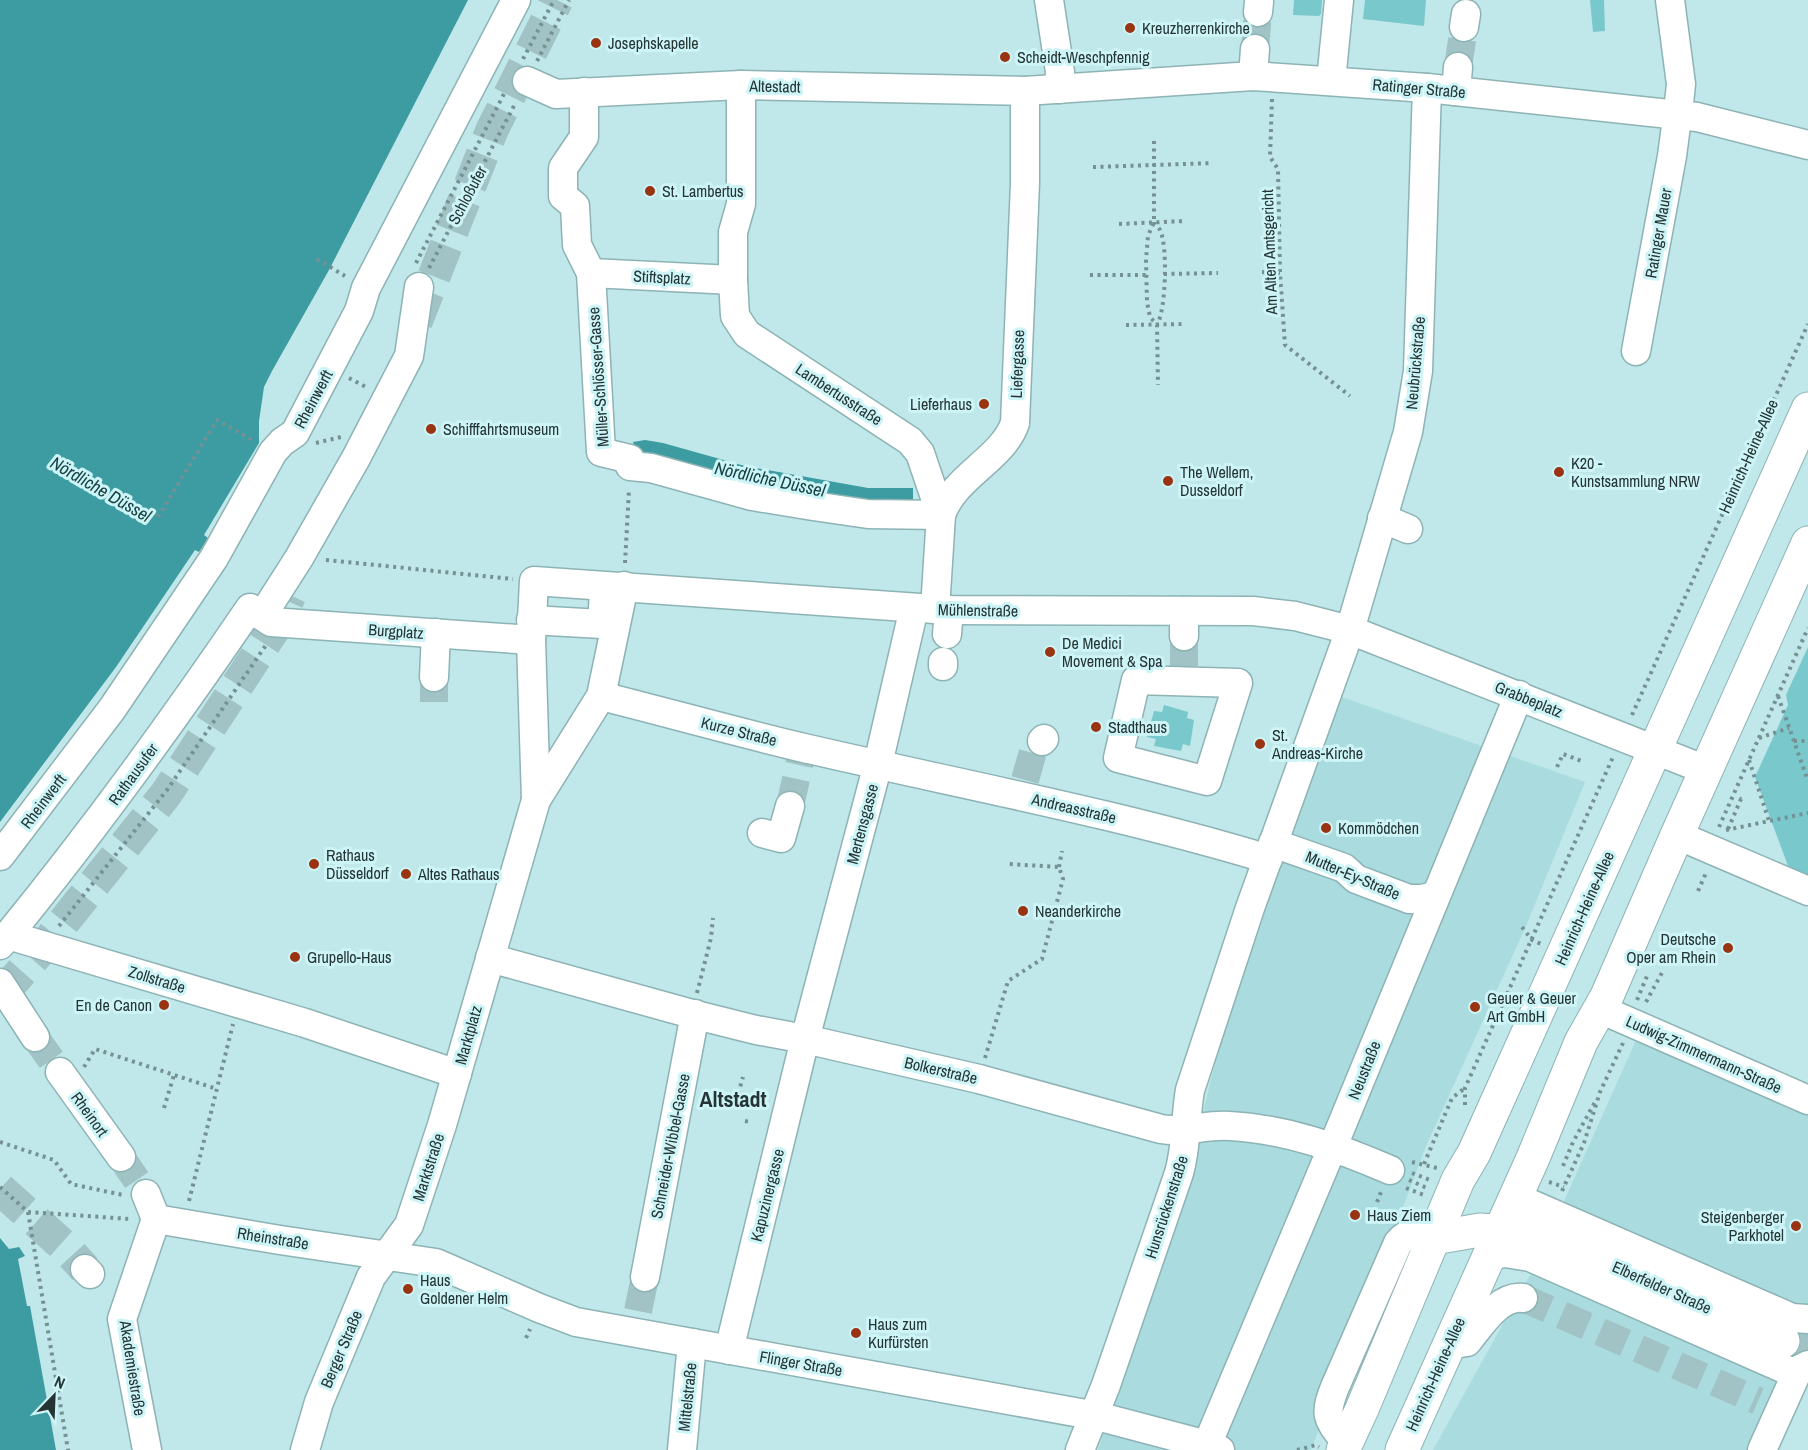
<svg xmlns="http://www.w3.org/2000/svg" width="1808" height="1450" font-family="'Archivo Narrow',sans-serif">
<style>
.built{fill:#aadbde}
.green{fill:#79c8cc}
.water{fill:#3c9ca1}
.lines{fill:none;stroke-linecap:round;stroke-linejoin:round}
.minor-tunnel{stroke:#a1c3c5;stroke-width:28;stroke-dasharray:28 14;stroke-linecap:butt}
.major-tunnel{stroke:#a1c3c5;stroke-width:33;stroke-dasharray:33 16;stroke-linecap:butt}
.highway-tunnel{stroke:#a1c3c5;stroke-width:33;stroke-dasharray:33 16;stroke-linecap:butt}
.minor-casing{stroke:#8db3b5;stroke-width:31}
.major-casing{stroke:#8db3b5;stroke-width:35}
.path{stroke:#769193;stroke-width:4;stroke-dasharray:3 4.5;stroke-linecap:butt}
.minor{stroke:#fff;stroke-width:28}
.major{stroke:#fff;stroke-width:33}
.poi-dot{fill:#9a3312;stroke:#cdf4f6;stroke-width:2}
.labels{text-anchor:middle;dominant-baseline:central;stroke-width:6;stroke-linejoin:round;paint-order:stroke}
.poi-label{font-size:16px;fill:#253435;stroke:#cdf4f6;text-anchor:start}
.street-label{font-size:16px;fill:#253435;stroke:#cdf4f6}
.water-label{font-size:18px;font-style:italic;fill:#174245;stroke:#cdf4f6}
.district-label{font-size:22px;font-weight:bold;fill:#253435;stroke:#cdf4f6}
</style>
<rect width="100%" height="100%" fill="#c0e7e9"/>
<g class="built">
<path d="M1333 694 1585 782 1526 926 1426 1146 1311 1450H1098L1191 1162 1270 837Z"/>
<path d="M1638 1036 1808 1110V1322L1749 1450H1433L1534 1268Z"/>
</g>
<g class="green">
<path d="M1294 0H1322L1321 14 1319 16 1293 15Z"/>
<path d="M1365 0H1426L1424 26 1363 19Z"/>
<path d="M1590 0H1604L1605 31 1593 32Z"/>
<path d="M1808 647V882L1791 874 1755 777 1788 705 1786 695Z"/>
<path d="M1164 705 1188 712 1187 718 1194 720 1190 746 1183 744 1181 751 1154 746 1156 739 1147 737 1154 711 1162 712Z"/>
</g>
<g class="water">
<path d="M0 0H468L329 270 272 371 264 387 259 421V443L204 535 208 538 199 552 195 550 116 667 0 822Z"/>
<path d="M645 440 663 443 745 466 868 488H913V504H868L737 481 637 457 633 442Z"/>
<path d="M0 1238 9 1249 19 1247 25 1256 18 1259 27 1306H30L56 1450H0Z"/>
</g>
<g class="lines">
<g class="minor-tunnel">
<path d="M1255 49 1258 12"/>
<path d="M1458 67 1464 27"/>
<path d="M1184 666V636"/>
<path d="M434 677V702"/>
<path d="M1025 780 1034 748 1042 741"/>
<path d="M790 806 800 761"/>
<path d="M35 1037 60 1072"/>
<path d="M121 1157 146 1194"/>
<path d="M1523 1298 1758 1401"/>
<path d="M638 1311 645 1277"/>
</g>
<path class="major-tunnel" d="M1783 1341 1808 1351"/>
<g class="highway-tunnel">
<path d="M416 322 492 130 557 0"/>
<path d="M0 996 46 944 166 794 274 629 290 595"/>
<path d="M0 1189 65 1247 85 1269"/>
</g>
<defs>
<g id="minor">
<path d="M1049 0 1060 72 1059 89"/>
<path d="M1258 12 1259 2"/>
<path d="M1464 27 1466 14"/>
<path d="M1253 76 1255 49"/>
<path d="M527 81 556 94 741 85 1025 91 1253 76 1427 88 1697 117 1808 145"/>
<path d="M1331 81 1339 0"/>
<path d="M1456 91 1458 67"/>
<path d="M584 92V137L563 168V196L575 206 577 245 591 273 601 452 630 459"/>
<path d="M591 273 733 280V232L741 204V85"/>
<path d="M1636 351 1672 156 1679 103 1681 84 1670 0"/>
<path d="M630 466 651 468 752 496 813 506 868 514 941 515 920 453 910 441 747 334 735 316 733 280"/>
<path d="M1382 518 1408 529"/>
<path d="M935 609 941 515C954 476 1003 459 1015 423L1025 183V91"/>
<path d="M1184 611V636"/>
<path d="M262 616 299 558 356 458 409 356 419 287"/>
<path d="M531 620 602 624 604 592"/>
<path d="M947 634 949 610"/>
<path d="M943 666V662"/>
<path d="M434 677 436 633"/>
<path d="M1136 680 1238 683 1207 781 1118 758Z"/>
<path d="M601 696C669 713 736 732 804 748 959 784 1116 813 1268 859"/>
<path d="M1042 741 1044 739"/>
<path d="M536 800 531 640 534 581 949 610 1253 611 1295 616 1350 630 1706 770"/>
<path d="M762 833 781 838 790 806"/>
<path d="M1677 835 1808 891"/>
<path d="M1273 843 1344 868 1356 879 1409 899H1422L1435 896"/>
<path d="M0 856 112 709 214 558 273 452 282 442 295 433 359 311 366 288 516 0"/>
<path d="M8 935 305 1023 457 1074"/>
<path d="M0 945C89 837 171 724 250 608L271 622 531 640"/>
<path d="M490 958 692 1014 756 1030 805 1039 979 1079 1161 1129C1185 1133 1207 1124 1230 1126 1286 1129 1339 1148 1390 1170"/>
<path d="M0 983 35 1037"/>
<path d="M1600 1009 1808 1100"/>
<path d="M60 1072 121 1157"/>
<path d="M146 1194 156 1219"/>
<path d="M1515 1197 1792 1318 1808 1319"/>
<path d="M156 1219 280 1240 436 1263 539 1308 576 1322 1097 1416 1207 1445 1220 1450"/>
<path d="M1489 1255 1505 1253 1530 1257 1796 1374"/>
<path d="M85 1269 90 1274"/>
<path d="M645 1277 695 1014"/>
<path d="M1448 1345 1467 1342C1481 1325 1499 1295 1523 1298"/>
<path d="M729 1350 805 1039 878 764 914 608"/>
<path d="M1207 1445 1338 1134 1519 695"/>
<path d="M147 1450 122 1319 156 1219"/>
<path d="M305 1450 319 1402 371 1277 409 1225 442 1125 536 800 601 696 624 586"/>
<path d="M682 1450 692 1343"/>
<path d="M1080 1450 1106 1385 1179 1173C1187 1145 1185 1118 1190 1090L1250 908 1350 630 1408 432 1418 371 1427 88"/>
<path d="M1345 1450 1347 1444C1328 1419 1323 1417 1335 1387L1398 1243C1411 1228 1417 1232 1434 1238"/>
<path d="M1762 1450 1798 1370 1808 1365"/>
</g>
<g id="major">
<path d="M1434 1238 1480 1230 1541 1234 1783 1341"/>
<path d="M1343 1450 1362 1409 1458 1180 1474 1153 1808 409"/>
<path d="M1402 1450 1533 1158 1581 1042 1607 996 1677 835 1808 543"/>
</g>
</defs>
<use href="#minor" class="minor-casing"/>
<use href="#major" class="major-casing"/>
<g class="path">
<path d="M523 59 554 0"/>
<path d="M537 61 569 0"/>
<path d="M1272 99 1270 157 1278 169 1280 273 1285 345 1350 396"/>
<path d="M1154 141V222L1148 236 1146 260 1147 302 1150 317 1157 325 1158 385"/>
<path d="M1093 167 1213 163"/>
<path d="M1154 222C1154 223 1160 229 1160 230 1168 246 1166 310 1157 325"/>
<path d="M1119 224 1185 221"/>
<path d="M317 259 345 276"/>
<path d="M416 263 505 92"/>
<path d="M429 268 516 102"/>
<path d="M1262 272 1280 273"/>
<path d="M1164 274 1218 273"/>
<path d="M1090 275H1146"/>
<path d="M1126 325 1186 324"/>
<path d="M349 378 366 387"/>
<path d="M316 443 341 437"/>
<path d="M158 517 217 420 254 441"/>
<path d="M326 560 513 579"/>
<path d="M625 563 629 490"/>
<path d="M1778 696 1808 781"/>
<path d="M1632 715 1808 324"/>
<path d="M1759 738 1789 728"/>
<path d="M1794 741H1808"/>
<path d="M1749 760 1769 821"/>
<path d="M1557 767 1563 754 1584 762"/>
<path d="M1719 827 1808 628"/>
<path d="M1728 829 1741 799 1744 800"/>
<path d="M1726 830 1808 813"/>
<path d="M1059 867 1062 851"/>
<path d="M1698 891 1706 873"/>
<path d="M59 926 167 790 266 645"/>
<path d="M1522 927 1532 940 1541 944"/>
<path d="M697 993 711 938 713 918"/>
<path d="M1637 1000 1647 976"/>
<path d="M1646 1002 1664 969"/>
<path d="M985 1058 1008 981 1042 959 1063 879 1059 867 1008 864"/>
<path d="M84 1067 95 1049 217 1089"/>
<path d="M1465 1105V1088L1613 757"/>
<path d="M164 1108 174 1075"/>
<path d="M734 1108 743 1077"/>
<path d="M745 1121 750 1122"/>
<path d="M0 1142 54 1160 71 1184 123 1195"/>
<path d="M1412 1162 1437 1168"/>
<path d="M1424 1164 1452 1098 1465 1088"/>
<path d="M1563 1166 1573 1142 1595 1102"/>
<path d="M1412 1173 1430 1180"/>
<path d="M1409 1180 1427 1188"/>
<path d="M1549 1182 1564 1187"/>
<path d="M0 1187 28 1212 130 1219"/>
<path d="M1406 1188 1424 1195"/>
<path d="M1562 1191 1584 1143 1600 1092 1623 1043"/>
<path d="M189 1201 233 1024"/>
<path d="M1377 1202 1381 1192"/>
<path d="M28 1212 68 1450"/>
<path d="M526 1338 530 1329"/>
<path d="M1297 1450 1316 1445 1319 1447"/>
</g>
<use href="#minor" class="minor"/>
<use href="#major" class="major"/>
</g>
<g class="poi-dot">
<circle cx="1130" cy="28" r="6"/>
<circle cx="596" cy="43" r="6"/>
<circle cx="1005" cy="57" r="6"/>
<circle cx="650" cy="191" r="6"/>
<circle cx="984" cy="404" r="6"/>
<circle cx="431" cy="429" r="6"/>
<circle cx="1559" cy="472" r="6"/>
<circle cx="1168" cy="481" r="6"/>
<circle cx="1050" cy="652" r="6"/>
<circle cx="1096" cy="727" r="6"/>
<circle cx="1260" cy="744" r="6"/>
<circle cx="1326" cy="828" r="6"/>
<circle cx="314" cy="864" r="6"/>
<circle cx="406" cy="874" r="6"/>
<circle cx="1023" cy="911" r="6"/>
<circle cx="1728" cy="948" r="6"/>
<circle cx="295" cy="957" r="6"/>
<circle cx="164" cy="1005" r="6"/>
<circle cx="1475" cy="1007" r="6"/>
<circle cx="1355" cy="1215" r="6"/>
<circle cx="1796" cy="1226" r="6"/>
<circle cx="408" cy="1289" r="6"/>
<circle cx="856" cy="1333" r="6"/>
</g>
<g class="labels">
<g class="poi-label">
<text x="1142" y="28">Kreuzherrenkirche</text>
<text x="608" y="43">Josephskapelle</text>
<text x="1017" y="57">Scheidt-Weschpfennig</text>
<text x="662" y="191">St. Lambertus</text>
<text x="972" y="404" text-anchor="end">Lieferhaus</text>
<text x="443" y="429">Schifffahrtsmuseum</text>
<text x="1571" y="463">K20 -<tspan x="1571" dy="18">Kunstsammlung NRW</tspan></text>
<text x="1180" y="472">The Wellem,<tspan x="1180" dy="18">Dusseldorf</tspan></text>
<text x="1062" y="643">De Medici<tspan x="1062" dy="18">Movement &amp; Spa</tspan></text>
<text x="1108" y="727">Stadthaus</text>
<text x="1272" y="735">St.<tspan x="1272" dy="18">Andreas-Kirche</tspan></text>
<text x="1338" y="828">Kommödchen</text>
<text x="326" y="855">Rathaus<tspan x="326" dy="18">Düsseldorf</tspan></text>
<text x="418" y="874">Altes Rathaus</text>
<text x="1035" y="911">Neanderkirche</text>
<text x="1716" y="939" text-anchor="end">Deutsche<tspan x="1716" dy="18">Oper am Rhein</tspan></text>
<text x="307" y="957">Grupello-Haus</text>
<text x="1487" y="998">Geuer &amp; Geuer<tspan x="1487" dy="18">Art GmbH</tspan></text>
<text x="152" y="1005" text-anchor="end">En de Canon</text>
<text x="1367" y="1215">Haus Ziem</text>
<text x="1784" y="1217" text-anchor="end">Steigenberger<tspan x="1784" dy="18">Parkhotel</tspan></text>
<text x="420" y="1280">Haus<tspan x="420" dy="18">Goldener Helm</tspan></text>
<text x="868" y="1324">Haus zum<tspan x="868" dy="18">Kurfürsten</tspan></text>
</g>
<g class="street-label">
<text transform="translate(775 86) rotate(1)">Altestadt</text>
<text transform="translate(1419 88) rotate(5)">Ratinger Straße</text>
<text transform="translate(467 195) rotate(-62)">Schloßufer</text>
<text transform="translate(1658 233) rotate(-80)">Ratinger Mauer</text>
<text transform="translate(1269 252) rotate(-92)">Am Alten Amtsgericht</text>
<text transform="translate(662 277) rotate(3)">Stiftsplatz</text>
<text transform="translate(1415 363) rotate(-85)">Neubrückstraße</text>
<text transform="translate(1017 364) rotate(-88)">Liefergasse</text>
<text transform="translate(598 377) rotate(-94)">Müller-Schlösser-Gasse</text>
<text transform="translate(839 394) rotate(33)">Lambertusstraße</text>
<text transform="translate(313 399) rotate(-62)">Rheinwerft</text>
<text transform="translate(1748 456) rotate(-66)">Heinrich-Heine-Allee</text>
<text transform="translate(978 610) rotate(1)">Mühlenstraße</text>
<text transform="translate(396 631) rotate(4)">Burgplatz</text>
<text transform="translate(1529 699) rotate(22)">Grabbeplatz</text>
<text transform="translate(739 731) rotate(14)">Kurze Straße</text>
<text transform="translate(133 774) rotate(-54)">Rathausufer</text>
<text transform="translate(43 801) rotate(-53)">Rheinwerft</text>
<text transform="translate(1074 808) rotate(13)">Andreasstraße</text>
<text transform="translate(862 824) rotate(-75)">Mertensgasse</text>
<text transform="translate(1353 875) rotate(23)">Mutter-Ey-Straße</text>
<text transform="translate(1584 908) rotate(-66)">Heinrich-Heine-Allee</text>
<text transform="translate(157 979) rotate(17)">Zollstraße</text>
<text transform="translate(468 1035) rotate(-74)">Marktplatz</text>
<text transform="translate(1704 1054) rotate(24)">Ludwig-Zimmermann-Straße</text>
<text transform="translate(941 1070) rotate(13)">Bolkerstraße</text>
<text transform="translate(1364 1070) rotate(-68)">Neustraße</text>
<text transform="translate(90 1114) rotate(54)">Rheinort</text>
<text transform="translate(670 1146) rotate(-79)">Schneider-Wibbel-Gasse</text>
<text transform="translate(428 1167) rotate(-72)">Marktstraße</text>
<text transform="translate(767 1195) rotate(-76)">Kapuzinergasse</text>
<text transform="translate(1166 1207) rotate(-72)">Hunsrückenstraße</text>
<text transform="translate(273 1238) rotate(9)">Rheinstraße</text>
<text transform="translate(1662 1287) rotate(24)">Elberfelder Straße</text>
<text transform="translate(341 1349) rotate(-67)">Berger Straße</text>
<text transform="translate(801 1363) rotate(10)">Flinger Straße</text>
<text transform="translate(133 1368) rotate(81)">Akademiestraße</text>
<text transform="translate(1435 1374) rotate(-66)">Heinrich-Heine-Allee</text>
<text transform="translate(687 1397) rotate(-84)">Mittelstraße</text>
</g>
<g class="water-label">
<text transform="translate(770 479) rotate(12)">Nördliche Düssel</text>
<text transform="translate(101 489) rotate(30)">Nördliche Düssel</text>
</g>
<g class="district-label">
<text x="733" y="1099">Altstadt</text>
</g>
</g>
<g transform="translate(54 1396) rotate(23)" stroke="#cdf4f6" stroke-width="4.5" paint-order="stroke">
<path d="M0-4.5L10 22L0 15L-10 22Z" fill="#253435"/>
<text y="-9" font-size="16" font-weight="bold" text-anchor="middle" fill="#253435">N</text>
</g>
</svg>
